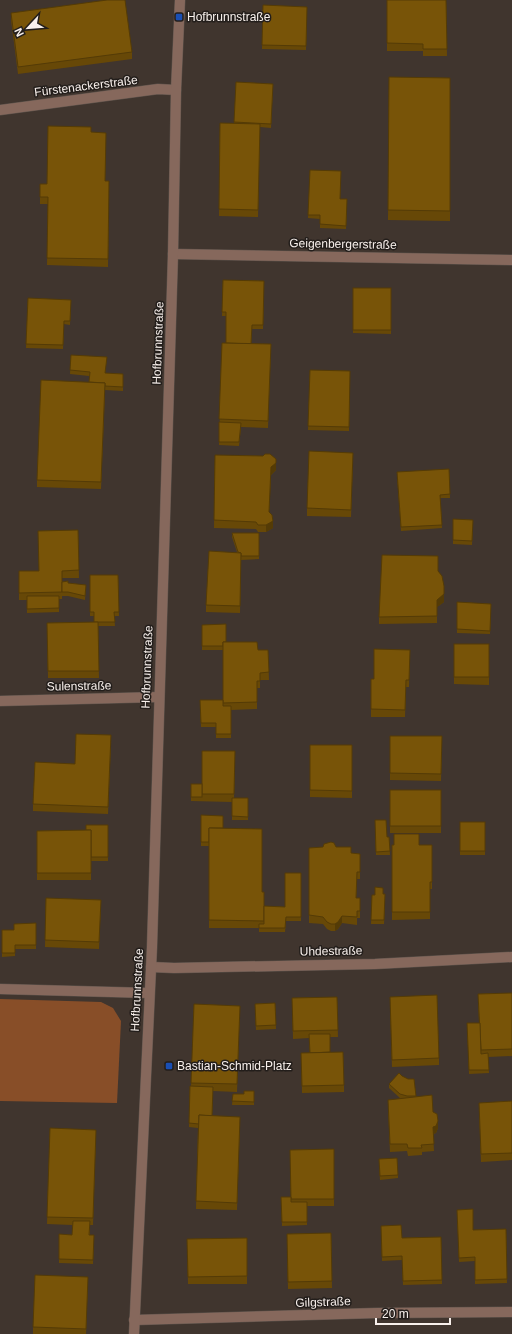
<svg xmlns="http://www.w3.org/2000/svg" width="512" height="1334" font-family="Arial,sans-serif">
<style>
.green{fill:#884e28}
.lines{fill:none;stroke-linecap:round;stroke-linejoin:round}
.street-casing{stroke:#5d534c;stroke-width:11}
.street{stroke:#86685c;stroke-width:10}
.wall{fill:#674807}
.shaded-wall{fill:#543b06}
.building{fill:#785408;stroke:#543b06}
.transit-dot{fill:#1a4fb4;stroke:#231e1b;stroke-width:1.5}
.labels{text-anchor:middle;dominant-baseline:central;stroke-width:3;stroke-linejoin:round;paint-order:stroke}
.poi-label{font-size:12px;fill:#f8f0ec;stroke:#231e1b;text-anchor:start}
.street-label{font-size:12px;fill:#f8f0ec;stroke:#231e1b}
</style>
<rect width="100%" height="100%" fill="#40352e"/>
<path class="green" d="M0 999 101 1002 113 1008 121 1021 117 1103 0 1101Z"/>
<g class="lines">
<defs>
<g id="street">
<path d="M0 110 158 89 176 90"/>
<path d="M173 254 512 260"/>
<path d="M0 701 159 697"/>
<path d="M151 967 174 968 375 964 512 957"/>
<path d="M0 989 149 993"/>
<path d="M134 1320 377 1313 512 1312"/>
<path d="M134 1334 152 947 173 254 176 90 180 0"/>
</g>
</defs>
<use href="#street" class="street-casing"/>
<use href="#street" class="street"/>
</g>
<g class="wall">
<path d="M387 0H446L447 56H423V51H387Z"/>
<path d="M263 5 307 7 306 50 262 49Z"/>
<path d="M11 13 132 52V59L18 74 11 20Z"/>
<path d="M389 77 450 78V221L388 220Z"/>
<path d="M236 82 273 84 271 128 260 127 258 217 219 216 220 123H234Z"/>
<path d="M91 132 105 181H109L108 267 47 265 48 204H40V197L47 184Z"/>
<path d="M310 170 340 199H347L346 229 320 228V219L308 218Z"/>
<path d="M223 280 264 281 263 329H252L251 344H271L268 428 241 427 239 446 219 445 222 343H226V316H222Z"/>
<path d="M353 288H391V334L353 333Z"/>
<path d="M28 298 71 300 70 325 64 324 63 349 26 348Z"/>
<path d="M71 355 106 373 123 374V391L105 390 101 489 37 487V480L89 382V376L70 374Z"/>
<path d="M310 370 350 371 349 431 308 430Z"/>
<path d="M215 455 276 459V470L271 475 269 512 273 528 266 532H258L256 529 214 528Z"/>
<path d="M353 460 351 517 307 516V508Z"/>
<path d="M449 469 450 498H440L442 528 401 531 397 476Z"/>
<path d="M453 519 473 520 472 545 453 544Z"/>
<path d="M78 530 79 578H62V582L68 583 86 585 85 600 68 596H62V599H59V612L27 613V600H19V571H39Z"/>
<path d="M232 533H259V559L241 560 240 613 206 612V605L237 552 232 537Z"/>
<path d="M438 571 444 593V602L437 607V623L379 624V617Z"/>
<path d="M90 575H118L119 616H114L115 626H98L99 678H48L47 623 94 622V616H90Z"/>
<path d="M457 602 491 604 490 634 457 633Z"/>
<path d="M202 625 226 642 258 650H268L269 680H260V688H257V709L231 710V738H216V727H201L200 700H223V650H202Z"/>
<path d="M454 644H489V685L454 684Z"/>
<path d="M410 650 409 687H406L405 717H371V679H374Z"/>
<path d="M390 736H442L441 781 390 780Z"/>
<path d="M111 742 108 814 33 811V804L75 764Z"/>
<path d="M310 745H352V798L310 797Z"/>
<path d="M235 751 234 798H248V820H232V802L191 801V784H202Z"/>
<rect x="390" y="790" width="51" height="43"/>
<path d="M201 815 223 828 262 892 264 906 285 907 301 873V921H286L285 932H259V928H209V842V846H201Z"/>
<path d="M375 820 387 837H389L390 855H376Z"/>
<rect x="460" y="822" width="25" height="33"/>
<path d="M108 825V861H91V840V880H37V831L86 830Z"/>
<path d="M392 845H432V889H430V919L392 920Z"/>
<path d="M336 847 351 853 360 854V879H357L356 898H360V918H357V925L342 923 338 929 335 931H331L327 929 323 924 309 923V848Z"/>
<path d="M383 894H385L384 924H371L372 895Z"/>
<path d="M46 898 101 900 99 949 45 947Z"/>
<path d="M36 923V949H15V956L2 957V930H14Z"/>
<path d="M512 993V1056L488 1057 489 1073 469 1074 467 1023H479L478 994Z"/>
<path d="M337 997 338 1037H330V1052L344 1085V1092L302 1093 301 1053H310L309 1038 293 1039 292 998Z"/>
<path d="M275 1003 276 1029 256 1030 255 1004Z"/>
<path d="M194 1004 240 1006 237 1092 213 1091 212 1116 240 1124 237 1210 196 1209 198 1128 189 1127 190 1086H191Z"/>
<path d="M390 1004 439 1058V1065L392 1067Z"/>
<path d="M402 1076 408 1079H414L416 1097 433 1112 438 1128 436 1133 433 1134 434 1151 422 1152V1155L408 1156 407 1151 390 1152 388 1107 401 1098H400L389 1088V1084Z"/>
<path d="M254 1091V1105H232L233 1094H244Z"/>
<path d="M512 1101V1160L481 1162 479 1110Z"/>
<path d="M50 1128 96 1130 93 1225H90V1235H94L93 1264 59 1263V1234L72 1235V1225L47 1224Z"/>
<path d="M334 1149V1206H307V1225L282 1226 281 1197H291L290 1150Z"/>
<path d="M379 1159 398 1175V1178L380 1180Z"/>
<path d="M457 1210 473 1230 506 1229 507 1283 475 1284V1261L459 1262Z"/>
<path d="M381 1226 402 1238 441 1237 442 1284 403 1285 402 1260 382 1261Z"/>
<path d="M331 1233 332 1288 288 1289 287 1234Z"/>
<path d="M247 1238V1284H188L187 1239Z"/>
<path d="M88 1277 86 1334H33V1327Z"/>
</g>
<g class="shaded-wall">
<path d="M276 463V470L271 475 269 519 271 467Z"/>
<path d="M273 521V528L266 532V525Z"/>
<path d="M444 586V602L437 607V600Z"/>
<path d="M342 916V923L338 929 335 931V924Z"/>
<path d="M438 1121V1128L436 1133 433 1134V1127Z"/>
</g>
<g class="building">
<path d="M107 0H125L132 52 18 67 11 13Z"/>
<path d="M387 0H446L447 49H423V44L387 43Z"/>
<path d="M263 5 307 7 306 46 262 45Z"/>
<path d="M389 77 450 78V211L388 210Z"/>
<path d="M236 82 273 84 271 124 234 122Z"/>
<path d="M220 123 260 124 258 210 219 209Z"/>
<path d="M48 126 91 127V132L106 133 105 181H109L108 259 47 258 48 197H40V184H47Z"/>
<path d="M310 170 341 171 340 199H347L346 226 320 224V215H308Z"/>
<path d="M223 280 264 281 263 325H252L251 344 226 343V312H222Z"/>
<rect x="353" y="288" width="38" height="42"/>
<path d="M28 298 71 300 70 321H64L63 345 26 344Z"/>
<path d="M222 343 271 344 268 421 219 419Z"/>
<path d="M71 355 107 357 105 373 123 374V387L105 386V383L89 382 90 372 70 370Z"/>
<path d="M310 370 350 371 349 427 308 426Z"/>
<path d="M41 380 105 383 101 482 37 480Z"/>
<path d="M219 422 241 423 239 442H219Z"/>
<path d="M309 451 353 453 351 510 307 508Z"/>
<path d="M265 454H270L276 459V463L271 467 269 512 272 515 273 521 266 525H258L256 522 214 520 215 455 263 456Z"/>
<path d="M449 469 450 494 440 495 442 525 401 527 397 472Z"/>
<path d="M453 519 473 520 472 541 453 540Z"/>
<path d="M78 530 79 570 62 571V592L19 593V571H39L38 531Z"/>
<path d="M232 533H259V556H241V553L238 552Z"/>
<path d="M209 551 241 553 240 606 206 605Z"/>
<path d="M382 555 438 556V571L442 576 444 586V594L437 600V616L379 617Z"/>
<path d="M90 575H118L119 612H114L115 622H94V612H90Z"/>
<path d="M68 581V583L86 585 85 596 68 592H62V582Z"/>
<path d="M27 596H59V608L27 609Z"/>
<path d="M457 602 491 604 490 631 457 629Z"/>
<path d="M98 622 99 671H48L47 623Z"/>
<path d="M226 624V642H223V646H202V625Z"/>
<path d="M223 642H257L258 650H268L269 672 260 673V681H257V702L223 703Z"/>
<rect x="454" y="644" width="35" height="33"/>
<path d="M374 649 410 650 409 680H406L405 710 371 709V679H374Z"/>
<path d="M200 700H223V706H231V734H216V723H201Z"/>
<path d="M76 734 111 735 108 807 33 804 35 762 75 764Z"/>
<path d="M390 736H442L441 774 390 773Z"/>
<path d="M310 745H352V791L310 790Z"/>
<path d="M202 751H235L234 794H202Z"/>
<rect x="191" y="784" width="11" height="13"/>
<rect x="390" y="790" width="51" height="36"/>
<path d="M232 798H248V817L232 816Z"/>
<path d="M201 815 223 816V828H209V842H201Z"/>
<path d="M375 820H386L387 837H389L390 851 376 852Z"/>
<rect x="460" y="822" width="25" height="29"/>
<path d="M86 825H108V857H91V830H86Z"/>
<path d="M209 828 262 829V892H264V921L209 920Z"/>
<path d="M91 830V873H37V831Z"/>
<path d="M394 834H419V845H432V882H430V912H392V845H394Z"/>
<path d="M331 842 334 843 336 847H351V853L360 854V872H357L356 898H360V911H357V917L342 916 338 922 335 924H331L327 922 323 917 309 915V848L323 847 324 844Z"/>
<path d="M285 873H301V917H286L285 928H259V924H264V906L285 907Z"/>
<path d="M375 887 383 888V894H385L384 920H371L372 895H375Z"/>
<path d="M46 898 101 900 99 942 45 940Z"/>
<path d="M36 923V945H15V953H2V930H14V924Z"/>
<path d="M512 993V1049L481 1050 478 994Z"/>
<path d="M437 995 439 1058 392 1060 390 997Z"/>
<path d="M337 997 338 1030 293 1031 292 998Z"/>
<path d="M275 1003 276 1025 256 1026 255 1004Z"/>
<path d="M194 1004 240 1006 237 1084 191 1083Z"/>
<path d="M467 1023H480L481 1054 488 1053 489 1070H469Z"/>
<path d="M309 1034H330V1052L310 1053Z"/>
<path d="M343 1052 344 1085 302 1086 301 1053Z"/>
<path d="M399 1073 402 1076 408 1079H414L416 1096H407L400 1094 389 1084Z"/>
<path d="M190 1086 213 1087 212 1116 199 1115V1124L189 1123Z"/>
<path d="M244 1091H254V1102L232 1101 233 1094H244Z"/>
<path d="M432 1095 433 1112 437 1114 438 1121 436 1126 433 1127 434 1144 421 1145 422 1148H408L407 1144H390L388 1100Z"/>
<path d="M512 1101V1153L481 1154 479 1103Z"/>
<path d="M199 1115 240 1117 237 1203 196 1201Z"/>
<path d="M50 1128 96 1130 93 1218 47 1217Z"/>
<path d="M334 1149V1199H291L290 1150Z"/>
<path d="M397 1158 398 1175 380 1176 379 1159Z"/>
<path d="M281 1197H291V1202H307V1222H282Z"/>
<path d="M473 1209V1230L506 1229 507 1279 475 1280V1257L459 1258 457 1210Z"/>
<path d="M73 1221H90L89 1235H94L93 1260 59 1259V1234L72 1235Z"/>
<path d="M401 1225 402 1238 441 1237 442 1280 403 1281 402 1256 382 1257 381 1226Z"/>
<path d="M331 1233 332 1281 288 1282 287 1234Z"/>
<path d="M247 1238V1276L188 1277 187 1239Z"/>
<path d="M35 1275 88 1277 86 1329 33 1327Z"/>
</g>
<g class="transit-dot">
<rect x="175" y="13" width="8" height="8" rx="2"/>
<rect x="165" y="1062" width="8" height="8" rx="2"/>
</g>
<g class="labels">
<g class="poi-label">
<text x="187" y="17">Hofbrunnstraße</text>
<text x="177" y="1066">Bastian-Schmid-Platz</text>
</g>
<g class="street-label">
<text transform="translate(86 86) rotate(-7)">Fürstenackerstraße</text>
<text transform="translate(343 244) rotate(1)">Geigenbergerstraße</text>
<text transform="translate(158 343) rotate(-88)">Hofbrunnstraße</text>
<text transform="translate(147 667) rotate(-88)">Hofbrunnstraße</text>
<text transform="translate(79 686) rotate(-1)">Sulenstraße</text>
<text transform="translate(331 951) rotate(-1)">Uhdestraße</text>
<text transform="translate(137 990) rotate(-87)">Hofbrunnstraße</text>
<text transform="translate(323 1302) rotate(-2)">Gilgstraße</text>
</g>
</g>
<g transform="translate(28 28) rotate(244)" stroke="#231e1b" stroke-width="3" paint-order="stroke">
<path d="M0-3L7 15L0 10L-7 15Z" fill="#f8f0ec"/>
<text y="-6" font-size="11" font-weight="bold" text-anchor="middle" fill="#f8f0ec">N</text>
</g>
<path d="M376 1318v6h74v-6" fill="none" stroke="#f8f0ec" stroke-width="2"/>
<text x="382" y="1318" font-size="12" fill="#f8f0ec" stroke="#231e1b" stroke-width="3" paint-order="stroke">20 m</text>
</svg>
